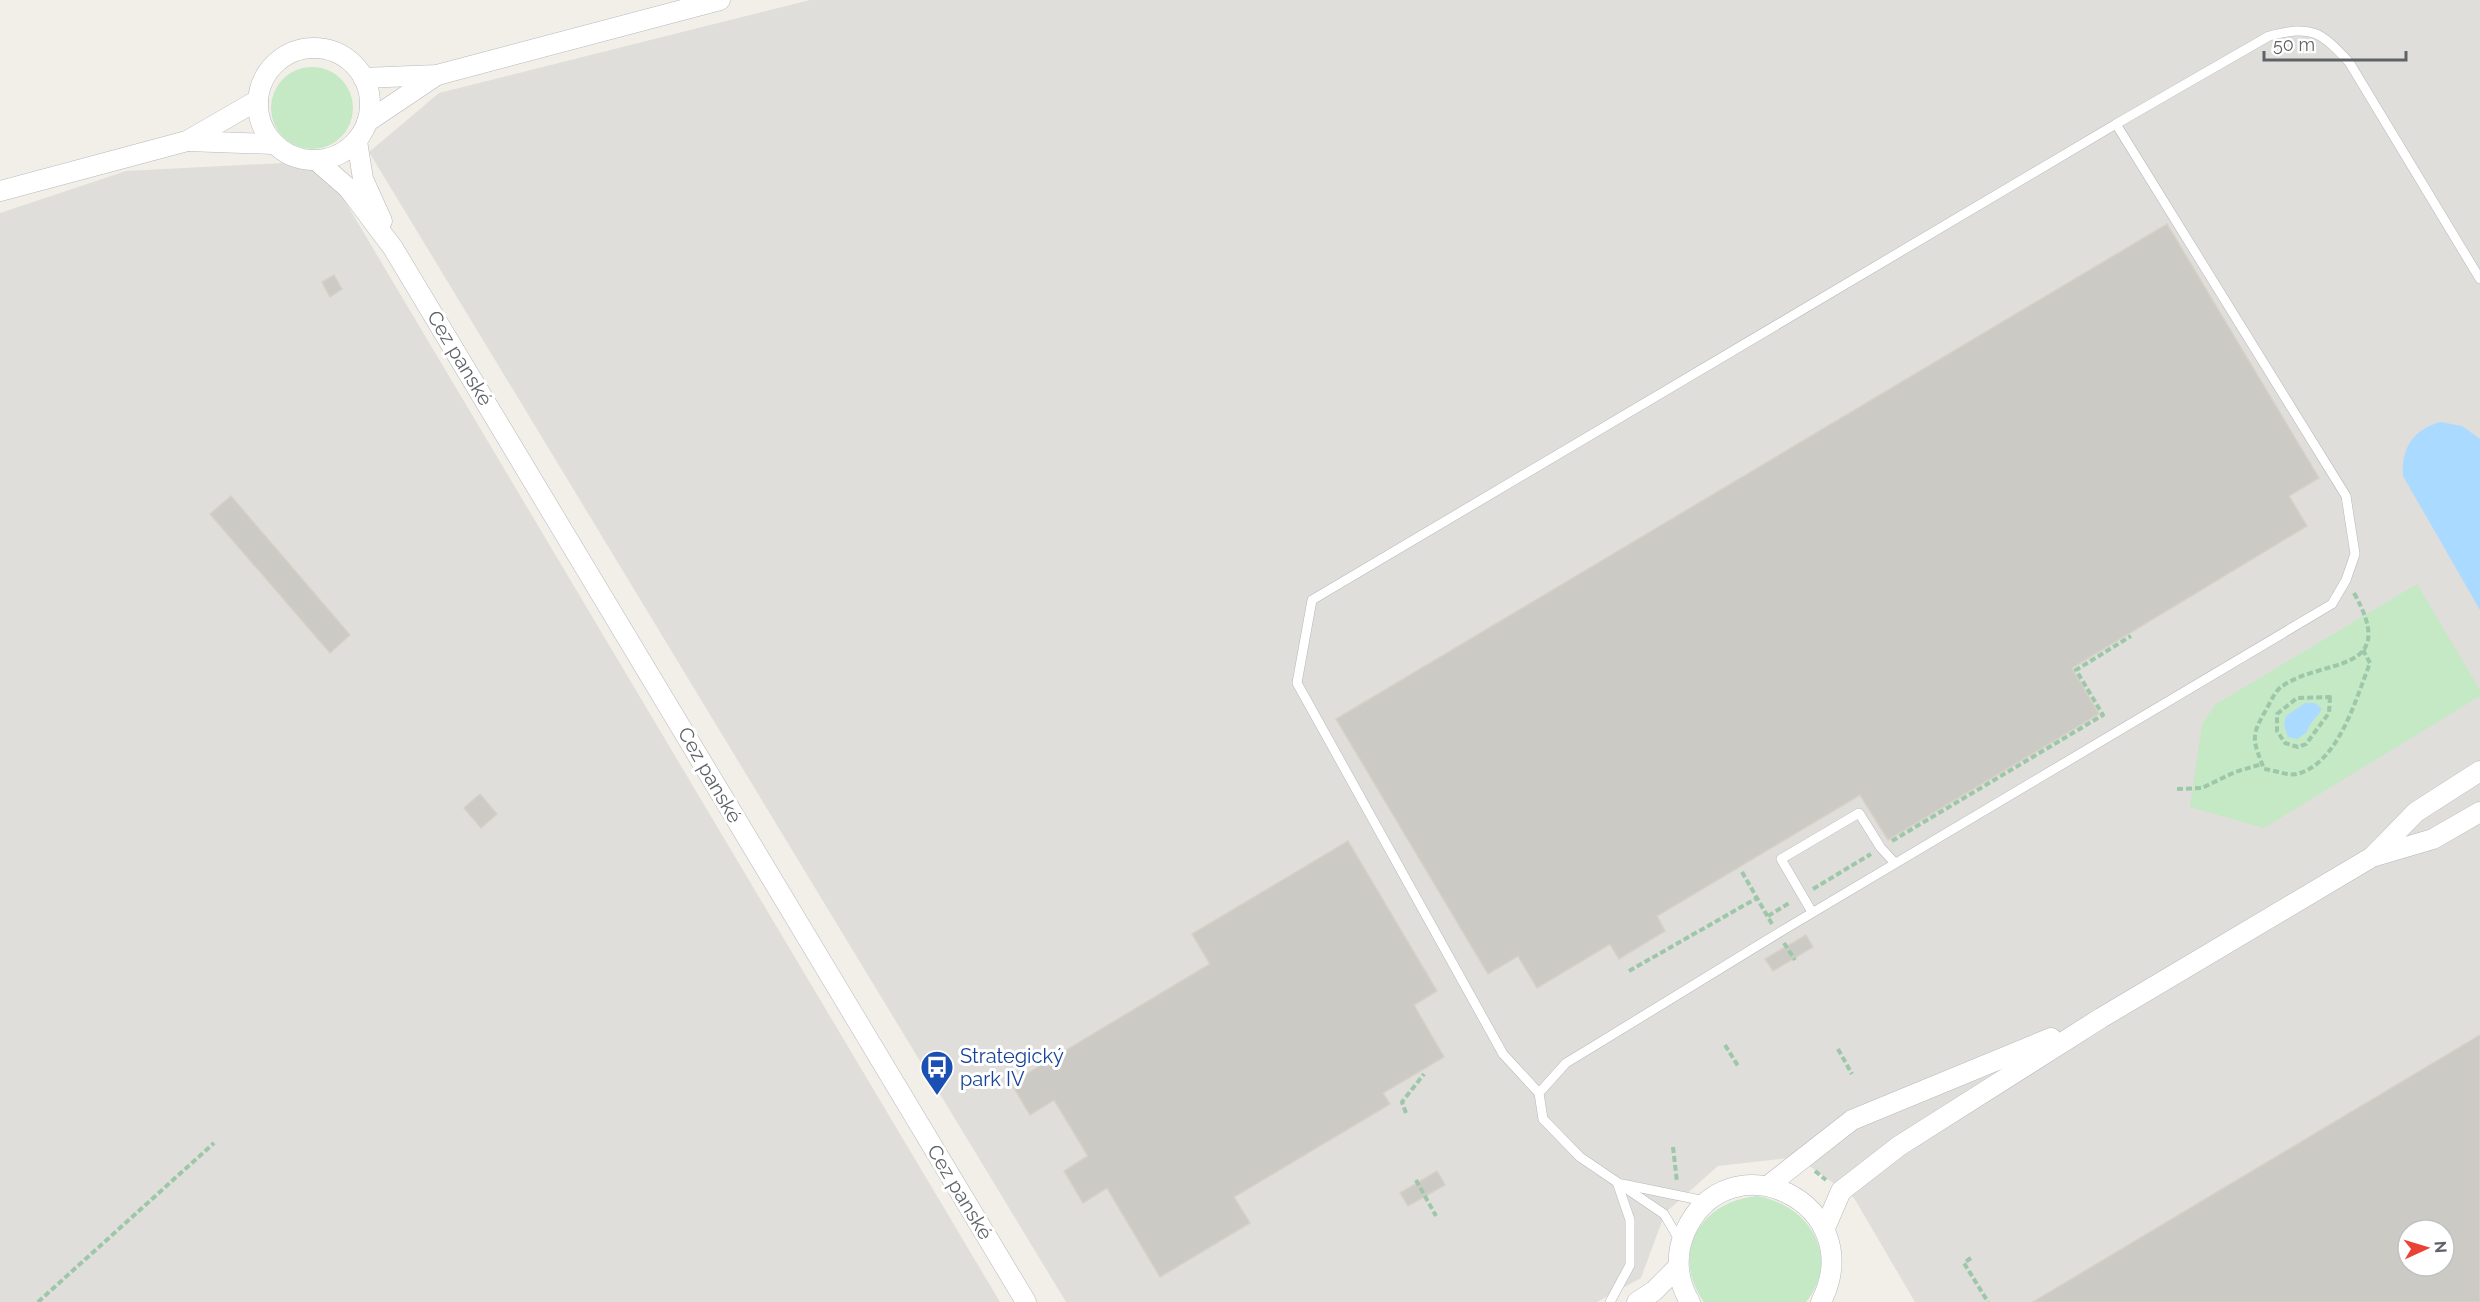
<svg xmlns="http://www.w3.org/2000/svg" width="2480" height="1302" font-family="Raleway,sans-serif">
<style>
.industrial{fill:#e0deda;fill-rule:evenodd}
.green{fill:#c5e8c5}
.water{fill:#aadaff}
.building{fill:#cccac5;stroke:#d6d1c6;stroke-width:1.5;fill-rule:evenodd}
.lines{fill:none;stroke-linecap:round;stroke-linejoin:round}
.service-casing{stroke:#b5b8bc;stroke-width:10}
.minor-casing{stroke:#b5b8bc;stroke-width:21}
.path{stroke:#9cc7a9;stroke-width:4;stroke-dasharray:6 3;stroke-linecap:butt}
.service{stroke:#fff;stroke-width:9}
.minor{stroke:#fff;stroke-width:20}
.labels{text-anchor:middle;dominant-baseline:central;stroke-width:6;stroke-linejoin:round;paint-order:stroke}
.street-label{font-size:20px;fill:#5f6368;stroke:#fff}
.transit-label{font-size:20px;fill:#164399;stroke:#fff;text-anchor:start}
</style>
<rect width="100%" height="100%" fill="#f1efe8"/>
<g class="industrial">
<path d="M810 0H2480V1302H1915L1854 1198 1797 1157 1718 1166 1665 1213 1641 1278 1597 1302H1066L369 152 439 93ZM2408 1230H2444V1266H2408Z"/>
<path d="M321 161 1000 1302H0V213L126 171Z"/>
</g>
<g class="green">
<circle cx="312" cy="108" r="41"/>
<path d="M2417 584 2480 690V696L2264 828 2190 807 2202 724 2216 704Z"/>
<path d="M1757 1196C1809 1205 1842 1257 1806 1302H1704C1669 1253 1701 1201 1757 1196Z"/>
</g>
<g class="water">
<path d="M2440 422 2462 426 2480 439V610L2403 476C2401 448 2413 430 2440 422Z"/>
<path d="M2305 703H2315L2322 709C2317 717 2309 723 2307 732L2297 739 2288 737 2284 725 2286 716Z"/>
</g>
<g class="building">
<path d="M2167 224 2319 478 2289 496 2307 526 2072 668 2099 714 1888 840 1860 795 1657 916 1665 931 1619 959 1610 944 1537 988 1518 956 1488 974 1336 719Z"/>
<path d="M334 275 342 289 330 297 322 282Z"/>
<path d="M231 496 350 635 330 653 210 514Z"/>
<path d="M480 794 497 814 481 828 464 808Z"/>
<path d="M1348 841 1437 991 1414 1005 1444 1057 1383 1093 1390 1104 1234 1197 1250 1223 1160 1277 1107 1188 1083 1203 1064 1171 1088 1156 1054 1100 1030 1115 1011 1083 1210 964 1192 934Z"/>
<path d="M1806 935 1813 947 1773 971 1765 959Z"/>
<path d="M2480 1035V1302H2033ZM2408 1230H2444V1266H2408Z"/>
<path d="M1437 1171 1445 1185 1408 1206 1400 1193Z"/>
</g>
<g class="lines">
<defs>
<g id="service">
<path d="M2116 124 2269 36C2312 25 2320 31 2349 62L2480 279"/>
<path d="M1812 912 1781 859 1859 813 1881 848 1895 863"/>
<path d="M1539 1093 1566 1063 1594 1046 1785 929 2332 604 2346 580 2355 554 2346 496 2116 124 1312 600 1297 683 1503 1054 1539 1093 1543 1119 1580 1157 1664 1214 1680 1241"/>
<path d="M1622 1184 1705 1201"/>
<path d="M1610 1302 1630 1265V1220L1617 1182"/>
</g>
<g id="minor">
<circle cx="314" cy="104" r="56"/>
<path d="M363 78 437 75 720 0"/>
<path d="M367 122 437 75"/>
<path d="M187 141 273 144"/>
<path d="M357 141 363 179 382 221"/>
<path d="M317 161 348 188 393 248 1026 1302"/>
<path d="M0 191 187 141 258 100"/>
<path d="M2374 855 2416 812 2480 771"/>
<path d="M1769 1185 1852 1120 2051 1038"/>
<path d="M1825 1228 1841 1191 1899 1146 2101 1018 2372 857 2433 839 2480 812"/>
<path d="M1637 1302 1654 1291 1678 1267"/>
<path d="M1690 1302C1677 1281 1675 1255 1685 1232 1728 1135 1871 1203 1821 1302"/>
</g>
</defs>
<use href="#service" class="service-casing"/>
<use href="#minor" class="minor-casing"/>
<g class="path">
<path d="M2354 593C2401 676 2322 657 2281 687 2275 691 2270 703 2266 710 2250 737 2253 740 2264 769 2274 770 2288 776 2297 774 2339 763 2356 698 2370 663L2363 650"/>
<path d="M2330 697 2329 713 2306 744 2298 747 2285 743 2277 731V714L2297 698Z"/>
<path d="M2177 789 2202 788 2235 772 2262 764"/>
<path d="M1892 841 2103 715 2076 670 2131 636"/>
<path d="M1742 872 1772 924"/>
<path d="M1813 889 1871 854"/>
<path d="M1768 916 1791 902"/>
<path d="M1784 943 1795 960"/>
<path d="M1629 971 1757 898"/>
<path d="M1725 1045 1738 1066"/>
<path d="M1838 1049 1852 1074"/>
<path d="M1406 1113 1402 1102 1424 1074"/>
<path d="M1673 1147 1677 1182"/>
<path d="M1815 1171 1826 1180"/>
<path d="M1416 1180 1436 1216"/>
<path d="M1971 1258 1964 1263 1988 1302"/>
<path d="M38 1302 214 1143"/>
</g>
<use href="#service" class="service"/>
<use href="#minor" class="minor"/>
</g>
<defs>
<symbol id="bus-pin" viewBox="-11 -11 22 30"><path d="M0 17L-7.5 6A9.5 9.5 0 1 1 7.5 6Z" fill="#1a4fb4" stroke="#fff"/><path d="M-5-6H5V4H4V6H2V4H-2V6H-4V4H-5ZM-3.5-4V0h7V-4ZM-3.5 1.2v1.5H-2V1.2ZM2 1.2v1.5H3.5V1.2Z" fill="#fff"/></symbol>
</defs>
<g fill-rule="evenodd">
<use href="#bus-pin" x="918" y="1048" width="38" height="52"/>
</g>
<g class="labels">
<g class="street-label">
<text transform="translate(460 358) rotate(59)">Cez panské</text>
<text transform="translate(710 775) rotate(60)">Cez panské</text>
<text transform="translate(960 1192) rotate(59)">Cez panské</text>
</g>
<g class="transit-label">
<text x="960" y="1056">Strategický<tspan x="960" dy="23">park IV</tspan></text>
</g>
</g>
<g transform="translate(2426 1248) rotate(86)"><circle r="28" fill="#ffffff" stroke="#bfc1c3" stroke-width="1.5"/>
<path d="M0-4.5L10 22L0 15L-10 22Z" fill="#ea4335"/>
<text y="-9" font-size="16" font-weight="bold" text-anchor="middle" fill="#5f6368">N</text>
</g>
<path d="M2264 51v9h142v-9" fill="none" stroke="#5f6368" stroke-width="3"/>
<text x="2273" y="51" font-size="18" fill="#5f6368" stroke="#ffffff" stroke-width="4.5" paint-order="stroke">50 m</text>
</svg>
